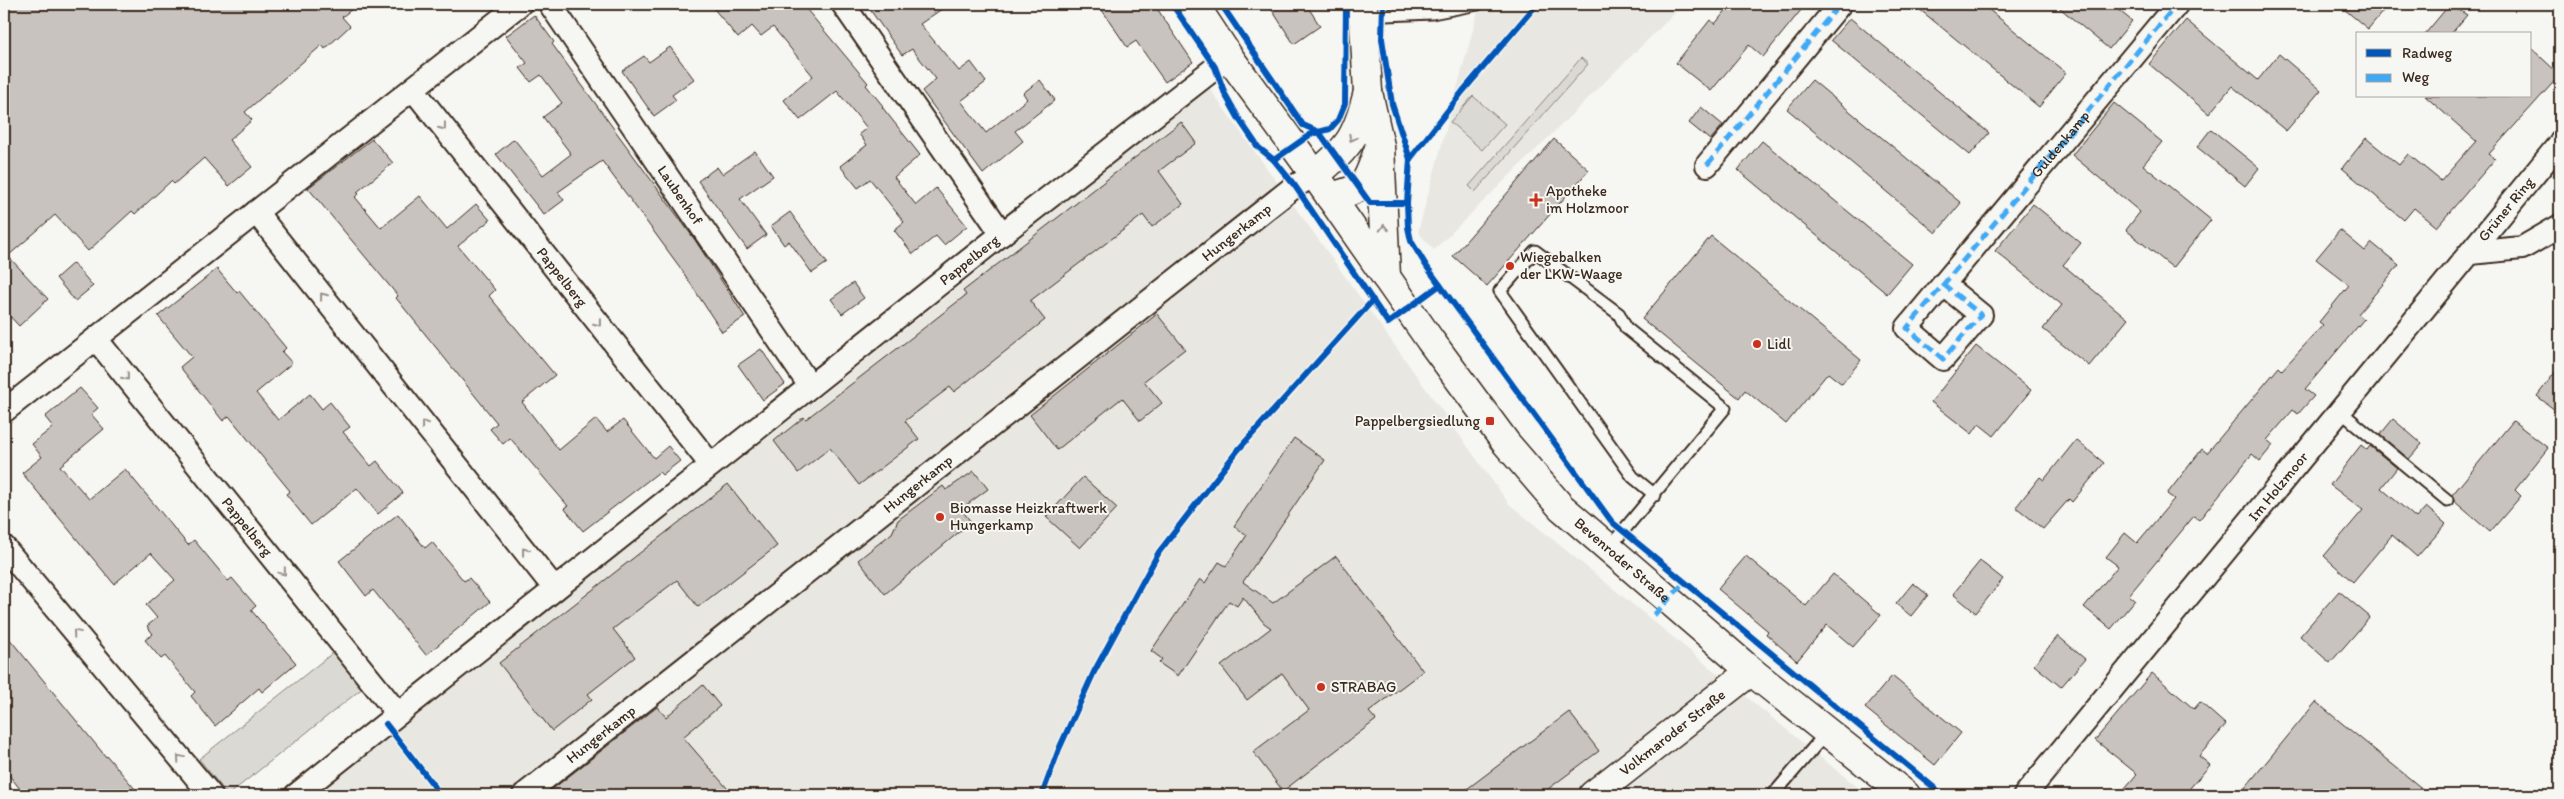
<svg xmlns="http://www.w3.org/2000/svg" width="2564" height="799" font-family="Itim,sans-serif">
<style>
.built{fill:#e8e7e2}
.green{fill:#dad9d3;stroke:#8a8278}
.building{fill:#c8c3be;stroke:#3b2a1e}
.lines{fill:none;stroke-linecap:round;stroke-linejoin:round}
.service-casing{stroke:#3b2a1e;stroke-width:15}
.minor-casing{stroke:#3b2a1e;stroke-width:26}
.tertiary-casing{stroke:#3b2a1e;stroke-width:31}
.secondary-casing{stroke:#3b2a1e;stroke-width:31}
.service{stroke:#f6f6f2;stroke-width:11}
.minor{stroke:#f6f6f2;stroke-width:22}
.tertiary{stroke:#f6f6f2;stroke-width:28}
.secondary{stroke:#f6f6f2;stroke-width:28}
.quiet{stroke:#3fa9f5;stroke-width:5;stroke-dasharray:10 5;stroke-linecap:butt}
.cycleway-casing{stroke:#f6f6f2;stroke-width:9}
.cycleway{stroke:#0057b8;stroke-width:6}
.oneway{stroke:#989088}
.poi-dot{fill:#c8321e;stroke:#f6f6f2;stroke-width:2}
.labels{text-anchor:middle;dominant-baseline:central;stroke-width:4;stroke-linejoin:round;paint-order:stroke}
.street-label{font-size:15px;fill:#3b2a1e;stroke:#f6f6f2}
.poi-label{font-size:15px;fill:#3b2a1e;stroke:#f6f6f2;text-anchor:start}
</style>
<rect width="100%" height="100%" fill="#f6f6f2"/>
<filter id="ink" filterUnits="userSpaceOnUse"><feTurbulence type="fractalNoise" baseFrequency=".02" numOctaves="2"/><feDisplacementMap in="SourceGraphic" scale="10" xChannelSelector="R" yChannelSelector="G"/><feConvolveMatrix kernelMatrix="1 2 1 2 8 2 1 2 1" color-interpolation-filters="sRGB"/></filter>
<g filter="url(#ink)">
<g class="built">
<path d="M1480 4H1684L1434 250 1418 232Z"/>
<path d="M1209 88 1509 504 1867 795H316Z"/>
</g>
<g class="green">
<path d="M1581 58 1588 64 1475 192 1469 186Z"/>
<path d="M1473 96 1505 124 1482 150 1450 122Z"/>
<path d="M335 651 364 687 228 795 199 759Z"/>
</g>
<g class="building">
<path d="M4 4H358L342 17 350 26 325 49 322 45 245 112 252 120 229 140 252 167 229 186 204 158 174 184 171 181 135 214 132 211 88 251 55 215 8 256 48 299 19 326 4 310Z"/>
<path d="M710 4H802L868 83 866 85 883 106 882 107 920 155 894 177 916 205 936 188 967 226 944 245 936 236 913 254 894 230 904 222 870 179 858 188 840 166 867 145 859 134 867 128 837 91 800 120 784 100 813 76 773 27 761 36 752 26 738 38Z"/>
<path d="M866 4H949L920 24 959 71 971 62 986 82 961 101 986 133 1027 99 1023 93 1040 80 1055 100 1015 131 1023 141 983 174 922 91 936 79 912 49 902 55Z"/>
<path d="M1098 4H1154L1193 62 1165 82 1136 41 1127 47Z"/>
<path d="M1268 4H1306L1320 26 1294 44Z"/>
<path d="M1731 4H1806L1763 57 1749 45 1711 91 1676 63 1710 20 1715 24Z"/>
<path d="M1913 4H1982L2066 73 2039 107Z"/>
<path d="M2055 4H2111L2132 21 2109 49Z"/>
<path d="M2338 4H2389L2368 29Z"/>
<path d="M2450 4 2467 15 2451 34H2425Z"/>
<path d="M534 15 554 42 552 44 695 240 745 317 722 332 679 266 602 161 558 192 564 200 544 215 496 154 514 139 543 175 571 154 543 117 562 103 541 75 531 82 520 68 527 63 506 36Z"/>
<path d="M1850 18 1989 133 1970 155 1831 40Z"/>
<path d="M2186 20 2258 80 2279 54 2321 90 2286 131 2232 86 2209 114 2149 64Z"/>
<path d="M670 47 694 79 672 95 676 100 654 116 622 71 644 56 649 62Z"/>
<path d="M2530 47 2560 75 2489 154 2495 159 2437 227 2414 208 2404 220 2342 168 2366 138 2399 165 2408 154 2441 181 2476 141 2425 96H2530Z"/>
<path d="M1812 80 1961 203 1936 233 1787 109Z"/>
<path d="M2114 103 2162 142 2143 165 2211 220 2173 268 2126 230 2140 212 2072 155Z"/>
<path d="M1701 107 1723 125 1710 140 1689 123Z"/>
<path d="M1181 122 1196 143 1159 171 1183 204 1152 227 1143 215 1030 301 1045 320 954 392 950 387 905 421 919 439 859 485 830 448 798 473 774 441 804 417 806 419 911 338 966 295 963 291Z"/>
<path d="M2211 129 2259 168 2245 186 2197 147Z"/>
<path d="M372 139 393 163 357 192 359 194 355 197 381 228 420 196 447 229 476 204 490 220 458 246 495 290 489 296 555 375 522 402 559 450 596 419 607 432 623 420 654 458 668 446 680 461 662 475 659 472 583 531 564 508 568 506 510 438 503 444 490 429 497 423 396 298 398 296 308 188Z"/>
<path d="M1554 139 1589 170 1487 286 1453 256Z"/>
<path d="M1762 141 1912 264 1887 294 1738 170Z"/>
<path d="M755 151 773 176 740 199 766 235 747 249 698 181 717 167 722 174Z"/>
<path d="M2033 204 2081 243 2063 265 2128 319 2089 366 2043 329 2062 305 1995 251Z"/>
<path d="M790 212 827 263 812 273 789 241 784 245 771 226Z"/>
<path d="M2340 230 2365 251 2372 243 2399 265 2358 314 2364 319 2305 389 2314 396 2298 414 2293 410 2267 440 2273 445 2260 461 2252 454 2199 520 2194 516 2129 595 2135 600 2111 629 2084 607 2118 566 2106 557 2125 533 2137 543 2174 499 2167 494 2202 449 2207 453 2279 367 2282 370 2323 325 2319 322 2349 285 2316 259Z"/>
<path d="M1711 236 1861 360 1842 384 1828 373 1786 424 1745 390 1739 398 1642 319Z"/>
<path d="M73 263 93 286 75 301 56 278Z"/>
<path d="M217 269 237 293 239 291 286 348 282 352 292 363 256 393 278 420 310 394 322 409 330 402 350 427 343 432 371 466 377 461 403 493 378 514 357 488 311 525 286 494 290 491 229 416 223 421 180 367 192 357 158 316Z"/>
<path d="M853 283 864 298 842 314 831 299Z"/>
<path d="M1157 314 1185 349 1144 381 1162 403 1140 421 1122 398 1057 450 1030 415Z"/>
<path d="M1976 346 2031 390 1994 436 1979 424 1972 434 1931 402Z"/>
<path d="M761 349 785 384 763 400 738 365Z"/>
<path d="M2560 366V414L2537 396Z"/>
<path d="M80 388 98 408 91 414 104 429 60 466 89 499 125 469 188 545 194 540 228 581 232 578 256 606 251 610 296 663 262 692 259 688 215 726 191 696 195 692 165 656 161 659 145 640 153 634 147 626 157 618 146 605 175 580 151 553 114 584 22 473 42 457 32 444 53 427 45 417Z"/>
<path d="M2393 419 2422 444 2409 459 2380 435Z"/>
<path d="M2513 421 2548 448 2515 490 2521 496 2490 532 2454 501 2452 495Z"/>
<path d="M1294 438 1325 460 1243 582 1273 603 1336 556 1423 671 1369 712 1376 720 1283 791 1253 752 1309 710 1282 673 1247 700 1221 666 1271 628 1264 623 1243 597 1237 606 1229 601 1178 676 1159 663 1162 659 1151 651 1200 579 1205 583 1219 562 1226 566 1247 535 1234 526Z"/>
<path d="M2076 440 2104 463 2072 502 2069 499 2043 529 2016 507 2040 477 2044 480Z"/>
<path d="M2361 445 2367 450 2370 446 2397 468 2381 488 2416 518 2426 507 2446 524 2417 557 2392 535 2353 582 2324 556 2363 510 2330 485Z"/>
<path d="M974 471 988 489 961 509 971 522 885 594 858 560 892 533 898 520 943 486 946 490Z"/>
<path d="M1083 477 1117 508 1080 548 1046 517Z"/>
<path d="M728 484 777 546 698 607 677 580 613 629 635 657 588 694 592 699 552 731 499 663Z"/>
<path d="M398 514 425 548 432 542 464 581 469 578 490 602 426 655 373 590 366 596 339 561Z"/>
<path d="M1746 556 1806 606 1833 574 1881 615 1853 647 1827 625 1797 661 1766 634 1768 631 1718 589Z"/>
<path d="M1980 561 2003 579 1976 613 1953 594Z"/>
<path d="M1913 583 1928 595 1911 616 1896 604Z"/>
<path d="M2339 591 2370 617 2330 663 2300 636Z"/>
<path d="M4 632 106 757 107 756 140 795H25L4 769Z"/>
<path d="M2058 636 2085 659 2061 687 2034 665Z"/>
<path d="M2152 673 2194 709 2200 702 2226 725 2199 756 2210 765 2184 795H2119L2137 774 2095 740Z"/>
<path d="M1892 676 1961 733 1935 765 1865 708Z"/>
<path d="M703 685 720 706 683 737 733 795H545L657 707 666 717Z"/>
<path d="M2316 702 2430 795H2239Z"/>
<path d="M1569 712 1599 751 1540 795H1459Z"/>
</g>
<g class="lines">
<defs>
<g id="service">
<path d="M1363 16 1432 13 1478 4"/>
<path d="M2340 411 2447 500"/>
<path d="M1609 548 1725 408 1626 328 1619 314 1535 251 1500 291 1633 477 1655 495"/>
<path d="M1773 795 1827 732"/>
</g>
<g id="minor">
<path id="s1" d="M550 4 810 386"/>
<path d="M843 4 1002 234"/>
<path id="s2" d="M413 89 711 465"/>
<path d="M1707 165 1840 4"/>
<path d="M256 212 555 589"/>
<path d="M2470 253 2522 248 2560 226"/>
<path d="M1943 284 1981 315 1943 359 1907 328 2177 4"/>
<path id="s3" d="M96 339 398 714"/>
<path d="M4 411 520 4"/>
<path d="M4 547 211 795"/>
<path id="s4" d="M296 795 1002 234 1229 57"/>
<path id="s5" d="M524 795 1295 186 1315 175"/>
<path id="s6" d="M2025 795 2560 143"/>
</g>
<g id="tertiary">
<path d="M1363 4 1368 92 1380 146 1386 277"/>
<path d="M1315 175C1350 147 1357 136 1368 92"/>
<path d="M1330 197C1368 187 1365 187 1378 151"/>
<path id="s7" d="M1593 795 1751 671"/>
</g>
<g id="secondary">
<path id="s8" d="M1194 4 1229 57 1315 175 1430 340 1506 443 1561 507 1751 671 1906 795"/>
</g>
</defs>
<use href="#service" class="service-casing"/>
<use href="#minor" class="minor-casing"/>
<use href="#tertiary" class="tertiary-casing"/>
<use href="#secondary" class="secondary-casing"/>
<use href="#service" class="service"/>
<use href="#minor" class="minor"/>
<use href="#tertiary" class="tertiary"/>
<use href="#secondary" class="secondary"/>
<g class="quiet">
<path d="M1707 165 1840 4"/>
<path id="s9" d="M1943 284 1981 315 1943 359 1907 328 2177 4"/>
<path d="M1654 615 1684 583"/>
</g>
<defs>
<g id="cycleway">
<path d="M1172 4 1215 67 1225 94 1239 119 1258 147 1274 160 1295 186 1388 323 1440 285"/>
<path d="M1221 4 1303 125 1319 132 1370 203H1407"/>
<path d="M1383 4 1382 39 1392 104 1410 159 1407 203 1408 227 1411 241 1427 267 1612 522 1943 795"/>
<path d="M1410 159 1463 91 1537 4"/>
<path d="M1274 160 1311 134 1330 129 1338 120 1345 103 1346 4"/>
<path d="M386 724 441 795"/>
<path d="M1042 795 1059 749 1094 672 1159 552 1238 450 1373 300"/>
</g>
</defs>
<use href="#cycleway" class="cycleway-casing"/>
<use href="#cycleway" class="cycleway"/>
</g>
<defs><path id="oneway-chevron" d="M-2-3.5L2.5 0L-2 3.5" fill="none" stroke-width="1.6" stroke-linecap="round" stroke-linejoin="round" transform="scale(1.25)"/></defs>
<g class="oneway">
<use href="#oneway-chevron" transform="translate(443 127) rotate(52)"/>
<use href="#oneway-chevron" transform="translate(1352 138) rotate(118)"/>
<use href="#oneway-chevron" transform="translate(1384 228) rotate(-92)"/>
<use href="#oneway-chevron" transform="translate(323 296) rotate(-128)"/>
<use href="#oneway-chevron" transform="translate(598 323) rotate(52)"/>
<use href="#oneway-chevron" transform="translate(126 377) rotate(51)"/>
<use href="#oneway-chevron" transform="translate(424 424) rotate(-128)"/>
<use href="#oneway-chevron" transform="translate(525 551) rotate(-128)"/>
<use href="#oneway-chevron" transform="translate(283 572) rotate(51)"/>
<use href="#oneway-chevron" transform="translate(76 633) rotate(-130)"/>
<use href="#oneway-chevron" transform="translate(180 758) rotate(-130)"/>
</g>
</g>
<g class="poi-dot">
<path d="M1533.5 192.5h5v5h5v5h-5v5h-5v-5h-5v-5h5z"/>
<circle cx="1510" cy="266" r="5"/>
<circle cx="1757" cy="344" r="5"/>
<rect x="1485" y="416" width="10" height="10" rx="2.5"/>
<circle cx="940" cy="517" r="5"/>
<circle cx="1321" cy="687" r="5"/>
</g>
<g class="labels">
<g class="street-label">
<text stroke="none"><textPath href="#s9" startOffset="394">Güldenkamp</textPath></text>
<text stroke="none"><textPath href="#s1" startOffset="231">Laubenhof</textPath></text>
<text stroke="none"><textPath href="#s6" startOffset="758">Grüner Ring</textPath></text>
<text stroke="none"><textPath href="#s5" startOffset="908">Hungerkamp</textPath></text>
<text stroke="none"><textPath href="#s4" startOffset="860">Pappelberg</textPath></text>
<text stroke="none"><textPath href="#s2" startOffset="240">Pappelberg</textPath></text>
<text stroke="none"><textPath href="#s5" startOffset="502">Hungerkamp</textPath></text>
<text stroke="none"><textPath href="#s6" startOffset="399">Im Holzmoor</textPath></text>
<text stroke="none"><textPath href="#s3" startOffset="241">Pappelberg</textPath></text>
<text stroke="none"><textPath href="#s8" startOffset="704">Bevenroder Straße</textPath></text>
<text stroke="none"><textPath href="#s7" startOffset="101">Volkmaroder Straße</textPath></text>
<text stroke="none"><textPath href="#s5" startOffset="98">Hungerkamp</textPath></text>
</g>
<g class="poi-label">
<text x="1546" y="191">Apotheke<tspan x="1546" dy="17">im Holzmoor</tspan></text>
<text x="1520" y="257">Wiegebalken<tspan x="1520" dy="17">der LKW-Waage</tspan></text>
<text x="1767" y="344">Lidl</text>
<text x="1480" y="421" text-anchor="end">Pappelbergsiedlung</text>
<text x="950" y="508">Biomasse Heizkraftwerk<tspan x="950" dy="17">Hungerkamp</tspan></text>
<text x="1331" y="687">STRABAG</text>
</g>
</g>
<rect width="2564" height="799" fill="none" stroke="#f6f6f2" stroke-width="20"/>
<rect x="10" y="10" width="2544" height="779" fill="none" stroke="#3b2a1e" stroke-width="2" filter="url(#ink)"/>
<rect x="2356" y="32" width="175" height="65" fill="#f6f6f2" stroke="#aba49d"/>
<rect x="2366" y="49" width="25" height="8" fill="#0057b8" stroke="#aba49d"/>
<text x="2402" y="58" font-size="15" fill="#3b2a1e">Radweg</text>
<rect x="2366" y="74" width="25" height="8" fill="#3fa9f5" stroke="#aba49d"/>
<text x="2402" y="82" font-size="15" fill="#3b2a1e">Weg</text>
</svg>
